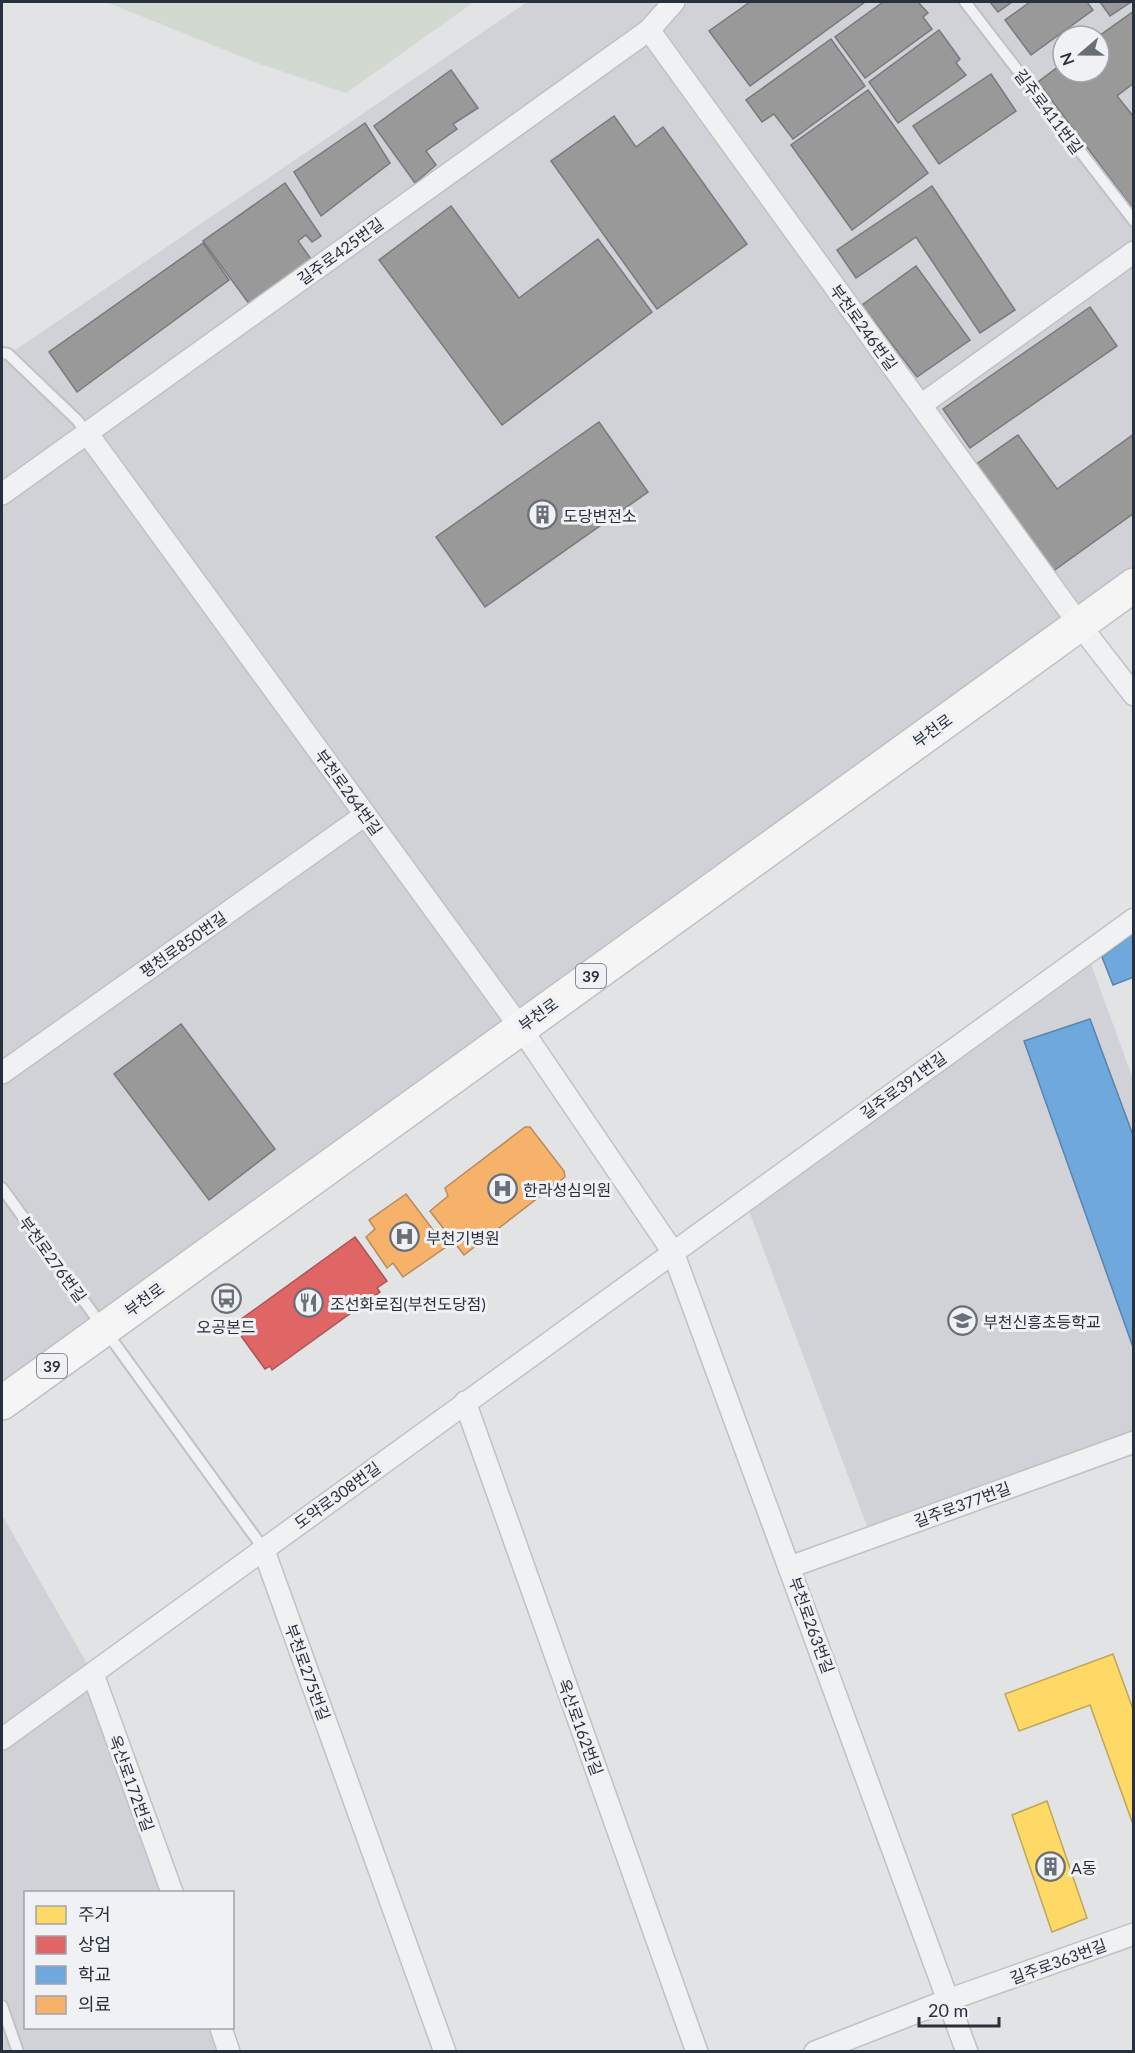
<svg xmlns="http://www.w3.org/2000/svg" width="1135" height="2053" font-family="Lato,'Noto Sans KR',sans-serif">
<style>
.built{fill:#d0d2d8;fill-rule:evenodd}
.green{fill:#d2d9d1}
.homes{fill:#ffd966;stroke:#bfa65a;stroke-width:1.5}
.shops{fill:#e06666;stroke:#a9565a;stroke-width:1.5}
.schools{fill:#6fa8dc;stroke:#5a84ac;stroke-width:1.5}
.health{fill:#f6b26b;stroke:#b88b5d;stroke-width:1.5}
.industry{fill:#999;stroke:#777a7d;stroke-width:1.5}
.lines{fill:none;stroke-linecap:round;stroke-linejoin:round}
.service-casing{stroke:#bfc1c3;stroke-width:14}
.minor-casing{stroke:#bfc1c3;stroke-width:24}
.primary-casing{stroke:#bdc0c3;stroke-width:36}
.service{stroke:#f0f1f3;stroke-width:10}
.minor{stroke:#f0f1f3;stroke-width:21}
.primary{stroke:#f5f5f6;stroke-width:33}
.labels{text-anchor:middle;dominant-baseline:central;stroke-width:6;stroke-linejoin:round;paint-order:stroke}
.shield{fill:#eff1f5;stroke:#646a74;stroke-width:1.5}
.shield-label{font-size:15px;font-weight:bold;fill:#29303d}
.street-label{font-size:16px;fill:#29303d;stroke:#eff1f5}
.poi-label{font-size:16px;fill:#29303d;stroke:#eff1f5;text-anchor:start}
</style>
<rect width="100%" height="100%" fill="#e1e3e5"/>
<g class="built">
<path d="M527 2H1133V585L2 1403V359ZM1063 36H1099V72H1063Z"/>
<path d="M1087 953 1133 1079V1442L871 1537 745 1200Z"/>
<path d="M2 1515 93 1674 172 1892H26V2028H221L230 2051H2Z"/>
</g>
<path class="green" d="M106 2H474L346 93 257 63Z"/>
<g class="homes">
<path d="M1113 1654 1134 1712V1827L1090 1705 1019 1731 1005 1694Z"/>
<path d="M1047 1801 1087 1918 1052 1932 1012 1815Z"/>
</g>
<path class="shops" d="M355 1237 387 1281 377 1288 380 1292 272 1370 270 1366 265 1369 233 1325Z"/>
<g class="schools">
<path d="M1134 933V977L1113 985 1102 957Z"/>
<path d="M1090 1019 1134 1138V1350L1024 1041Z"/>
</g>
<g class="health">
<path d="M525 1127H530L564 1171 565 1177 464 1255 430 1211 448 1196 445 1188Z"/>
<path d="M406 1194 446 1247 403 1277 393 1263 387 1268 366 1237 375 1229 369 1220Z"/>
</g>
<g class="industry">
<path d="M750 2H865L750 86 709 31Z"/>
<path d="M883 2H918L928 13 923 17 932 29 865 78 835 37Z"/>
<path d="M990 2H1012L998 12Z"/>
<path d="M1030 2H1087L1093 10 1031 55 1005 20Z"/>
<path d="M1100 2H1131L1110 16Z"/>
<path d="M1134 11V83L1117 96 1134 117V210L1038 82 1063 63V72H1099V36Z"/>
<path d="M939 30 960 59 956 63 966 75 898 123 869 82Z"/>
<path d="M831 39 865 86 793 139 774 114 762 122 746 100Z"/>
<path d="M451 70 478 108 453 124 457 129 426 151 436 165 415 183 374 126Z"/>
<path d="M991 74 1016 111 939 164 913 126Z"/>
<path d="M868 90 928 173 852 230 791 145Z"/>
<path d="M614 116 636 147 663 127 747 244 657 309 551 161Z"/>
<path d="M365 123 390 163 321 216 294 172Z"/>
<path d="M285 183 321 236 312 242 306 235 298 241 311 259 250 305 203 241Z"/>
<path d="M932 186 1015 310 980 333 916 237 856 278 837 250Z"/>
<path d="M451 206 519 298 598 239 652 312 502 425 379 260Z"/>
<path d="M203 243 229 280 77 392 49 352Z"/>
<path d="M916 266 970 340 917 377 862 305Z"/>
<path d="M1090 307 1117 346 970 448 943 409Z"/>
<path d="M599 422 648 492 485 607 436 537Z"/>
<path d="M1134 434V513L1052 572 975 465 1018 435 1057 489Z"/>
<path d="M181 1024 275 1149 209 1200 114 1074Z"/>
</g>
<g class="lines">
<defs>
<g id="service">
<path d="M965 2 1134 221"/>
<path d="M2 353 8 354 77 420 87 433"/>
<path d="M2 1188 263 1548"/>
<path d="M2 2006 18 2052"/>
</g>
<g id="minor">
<path d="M649 30 1079 624 1134 695"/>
<path d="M921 405 1134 252"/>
<path d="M87 433 520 1027 673 1252 967 2052"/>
<path d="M2 494 649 30 674 2"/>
<path d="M2 1073 365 815"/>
<path d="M465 1402 697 2052"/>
<path d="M263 1548 445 2052"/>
<path d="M790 1567 1134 1442"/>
<path d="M93 1674 172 1892"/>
<path d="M2 1739 1134 919"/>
<path d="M221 2028 229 2052"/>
<path d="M815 2052 948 2000 1134 1934"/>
</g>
<path id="primary" d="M2 1403 1134 585"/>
</defs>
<use href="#service" class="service-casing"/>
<use href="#minor" class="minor-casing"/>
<use href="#primary" class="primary-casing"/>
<use href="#service" class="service"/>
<use href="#minor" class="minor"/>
<use href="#primary" class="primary"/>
</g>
<defs>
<symbol id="building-ring" viewBox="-11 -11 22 22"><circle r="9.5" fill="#eff1f5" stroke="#696f78" stroke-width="1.5"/><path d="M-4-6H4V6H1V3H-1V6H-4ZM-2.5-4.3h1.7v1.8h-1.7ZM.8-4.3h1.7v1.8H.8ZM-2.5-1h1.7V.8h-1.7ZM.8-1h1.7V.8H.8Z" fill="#696f78"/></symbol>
<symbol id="hospital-ring" viewBox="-11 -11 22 22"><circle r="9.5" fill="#eff1f5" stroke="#696f78" stroke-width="1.5"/><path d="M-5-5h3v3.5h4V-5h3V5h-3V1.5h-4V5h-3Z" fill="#696f78"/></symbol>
<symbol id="bus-ring" viewBox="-11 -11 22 22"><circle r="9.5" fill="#eff1f5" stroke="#696f78" stroke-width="1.5"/><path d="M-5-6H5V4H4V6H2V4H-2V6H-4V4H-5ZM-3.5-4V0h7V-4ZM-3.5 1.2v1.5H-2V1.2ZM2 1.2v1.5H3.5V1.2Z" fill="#696f78"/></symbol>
<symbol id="restaurant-ring" viewBox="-11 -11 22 22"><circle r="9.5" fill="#eff1f5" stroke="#696f78" stroke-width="1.5"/><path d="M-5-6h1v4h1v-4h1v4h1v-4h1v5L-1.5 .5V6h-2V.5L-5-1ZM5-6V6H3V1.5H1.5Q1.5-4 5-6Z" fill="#696f78"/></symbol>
<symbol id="school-ring" viewBox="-11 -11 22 22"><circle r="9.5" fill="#eff1f5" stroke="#696f78" stroke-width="1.5"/><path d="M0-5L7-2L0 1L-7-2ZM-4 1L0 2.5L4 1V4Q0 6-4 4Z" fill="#696f78"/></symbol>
</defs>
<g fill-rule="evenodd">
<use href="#building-ring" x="526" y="498" width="33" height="33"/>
<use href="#hospital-ring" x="486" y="1172" width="33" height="33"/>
<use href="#hospital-ring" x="388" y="1220" width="33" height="33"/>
<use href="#bus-ring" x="210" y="1282" width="33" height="33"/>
<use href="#restaurant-ring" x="292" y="1286" width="33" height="33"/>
<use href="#school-ring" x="946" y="1304" width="33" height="33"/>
<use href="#building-ring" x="1034" y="1850" width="33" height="33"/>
</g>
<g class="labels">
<g class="shield">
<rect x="576" y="964" width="30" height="24" rx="4.5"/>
<rect x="37" y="1354" width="30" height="24" rx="4.5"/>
</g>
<g class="shield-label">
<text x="591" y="976">39</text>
<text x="52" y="1366">39</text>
</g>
<g class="street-label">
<text transform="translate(1049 111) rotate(53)">길주로411번길</text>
<text transform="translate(340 251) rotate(-36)">길주로425번길</text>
<text transform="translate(864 327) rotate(54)">부천로246번길</text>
<text transform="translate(932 730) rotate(-36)">부천로</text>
<text transform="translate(349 792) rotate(54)">부천로264번길</text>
<text transform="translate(183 944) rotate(-35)">평천로850번길</text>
<text transform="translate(538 1014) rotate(-36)">부천로</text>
<text transform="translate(903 1085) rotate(-36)">길주로391번길</text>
<text transform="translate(53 1259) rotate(54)">부천로276번길</text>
<text transform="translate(144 1299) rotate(-36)">부천로</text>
<text transform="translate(337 1495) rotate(-36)">도약로308번길</text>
<text transform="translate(962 1504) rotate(-20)">길주로377번길</text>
<text transform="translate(812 1625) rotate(70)">부천로263번길</text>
<text transform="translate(308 1672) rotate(70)">부천로275번길</text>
<text transform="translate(581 1727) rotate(70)">옥산로162번길</text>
<text transform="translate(132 1783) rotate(70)">옥산로172번길</text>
<text transform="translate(1058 1961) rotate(-20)">길주로363번길</text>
</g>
<g class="poi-label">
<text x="563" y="515">도당변전소</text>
<text x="523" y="1189">한라성심의원</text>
<text x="426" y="1237">부천기병원</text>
<text x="330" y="1303">조선화로집(부천도당점)</text>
<text x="983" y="1321">부천신흥초등학교</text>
<text x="226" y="1326" text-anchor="middle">오공본드</text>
<text x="1071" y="1867">A동</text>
</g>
</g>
<rect width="1135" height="2053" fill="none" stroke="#29303d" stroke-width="6"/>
<rect x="24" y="1891" width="210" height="138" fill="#eff1f5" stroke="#a0a4ab" stroke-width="1.5"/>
<rect x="36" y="1906" width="30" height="18" fill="#ffd966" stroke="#a0a4ab" stroke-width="1.5"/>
<text x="78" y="1921" font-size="18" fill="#29303d">주거</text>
<rect x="36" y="1936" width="30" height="18" fill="#e06666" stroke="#a0a4ab" stroke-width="1.5"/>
<text x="78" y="1951" font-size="18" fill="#29303d">상업</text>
<rect x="36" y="1966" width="30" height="18" fill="#6fa8dc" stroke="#a0a4ab" stroke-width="1.5"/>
<text x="78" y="1981" font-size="18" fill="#29303d">학교</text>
<rect x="36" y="1996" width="30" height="18" fill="#f6b26b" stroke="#a0a4ab" stroke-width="1.5"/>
<text x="78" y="2011" font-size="18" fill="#29303d">의료</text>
<g transform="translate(1081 54) rotate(250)"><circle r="28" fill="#eff1f5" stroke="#a0a4ab" stroke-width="1.5"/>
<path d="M0-4.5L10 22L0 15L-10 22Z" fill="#696f78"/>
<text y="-9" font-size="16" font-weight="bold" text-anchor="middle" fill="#29303d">N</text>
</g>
<path d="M919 2017v9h80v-9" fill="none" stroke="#29303d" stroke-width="3"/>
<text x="928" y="2017" font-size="18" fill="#29303d" stroke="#eff1f5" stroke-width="4.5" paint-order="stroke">20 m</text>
</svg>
